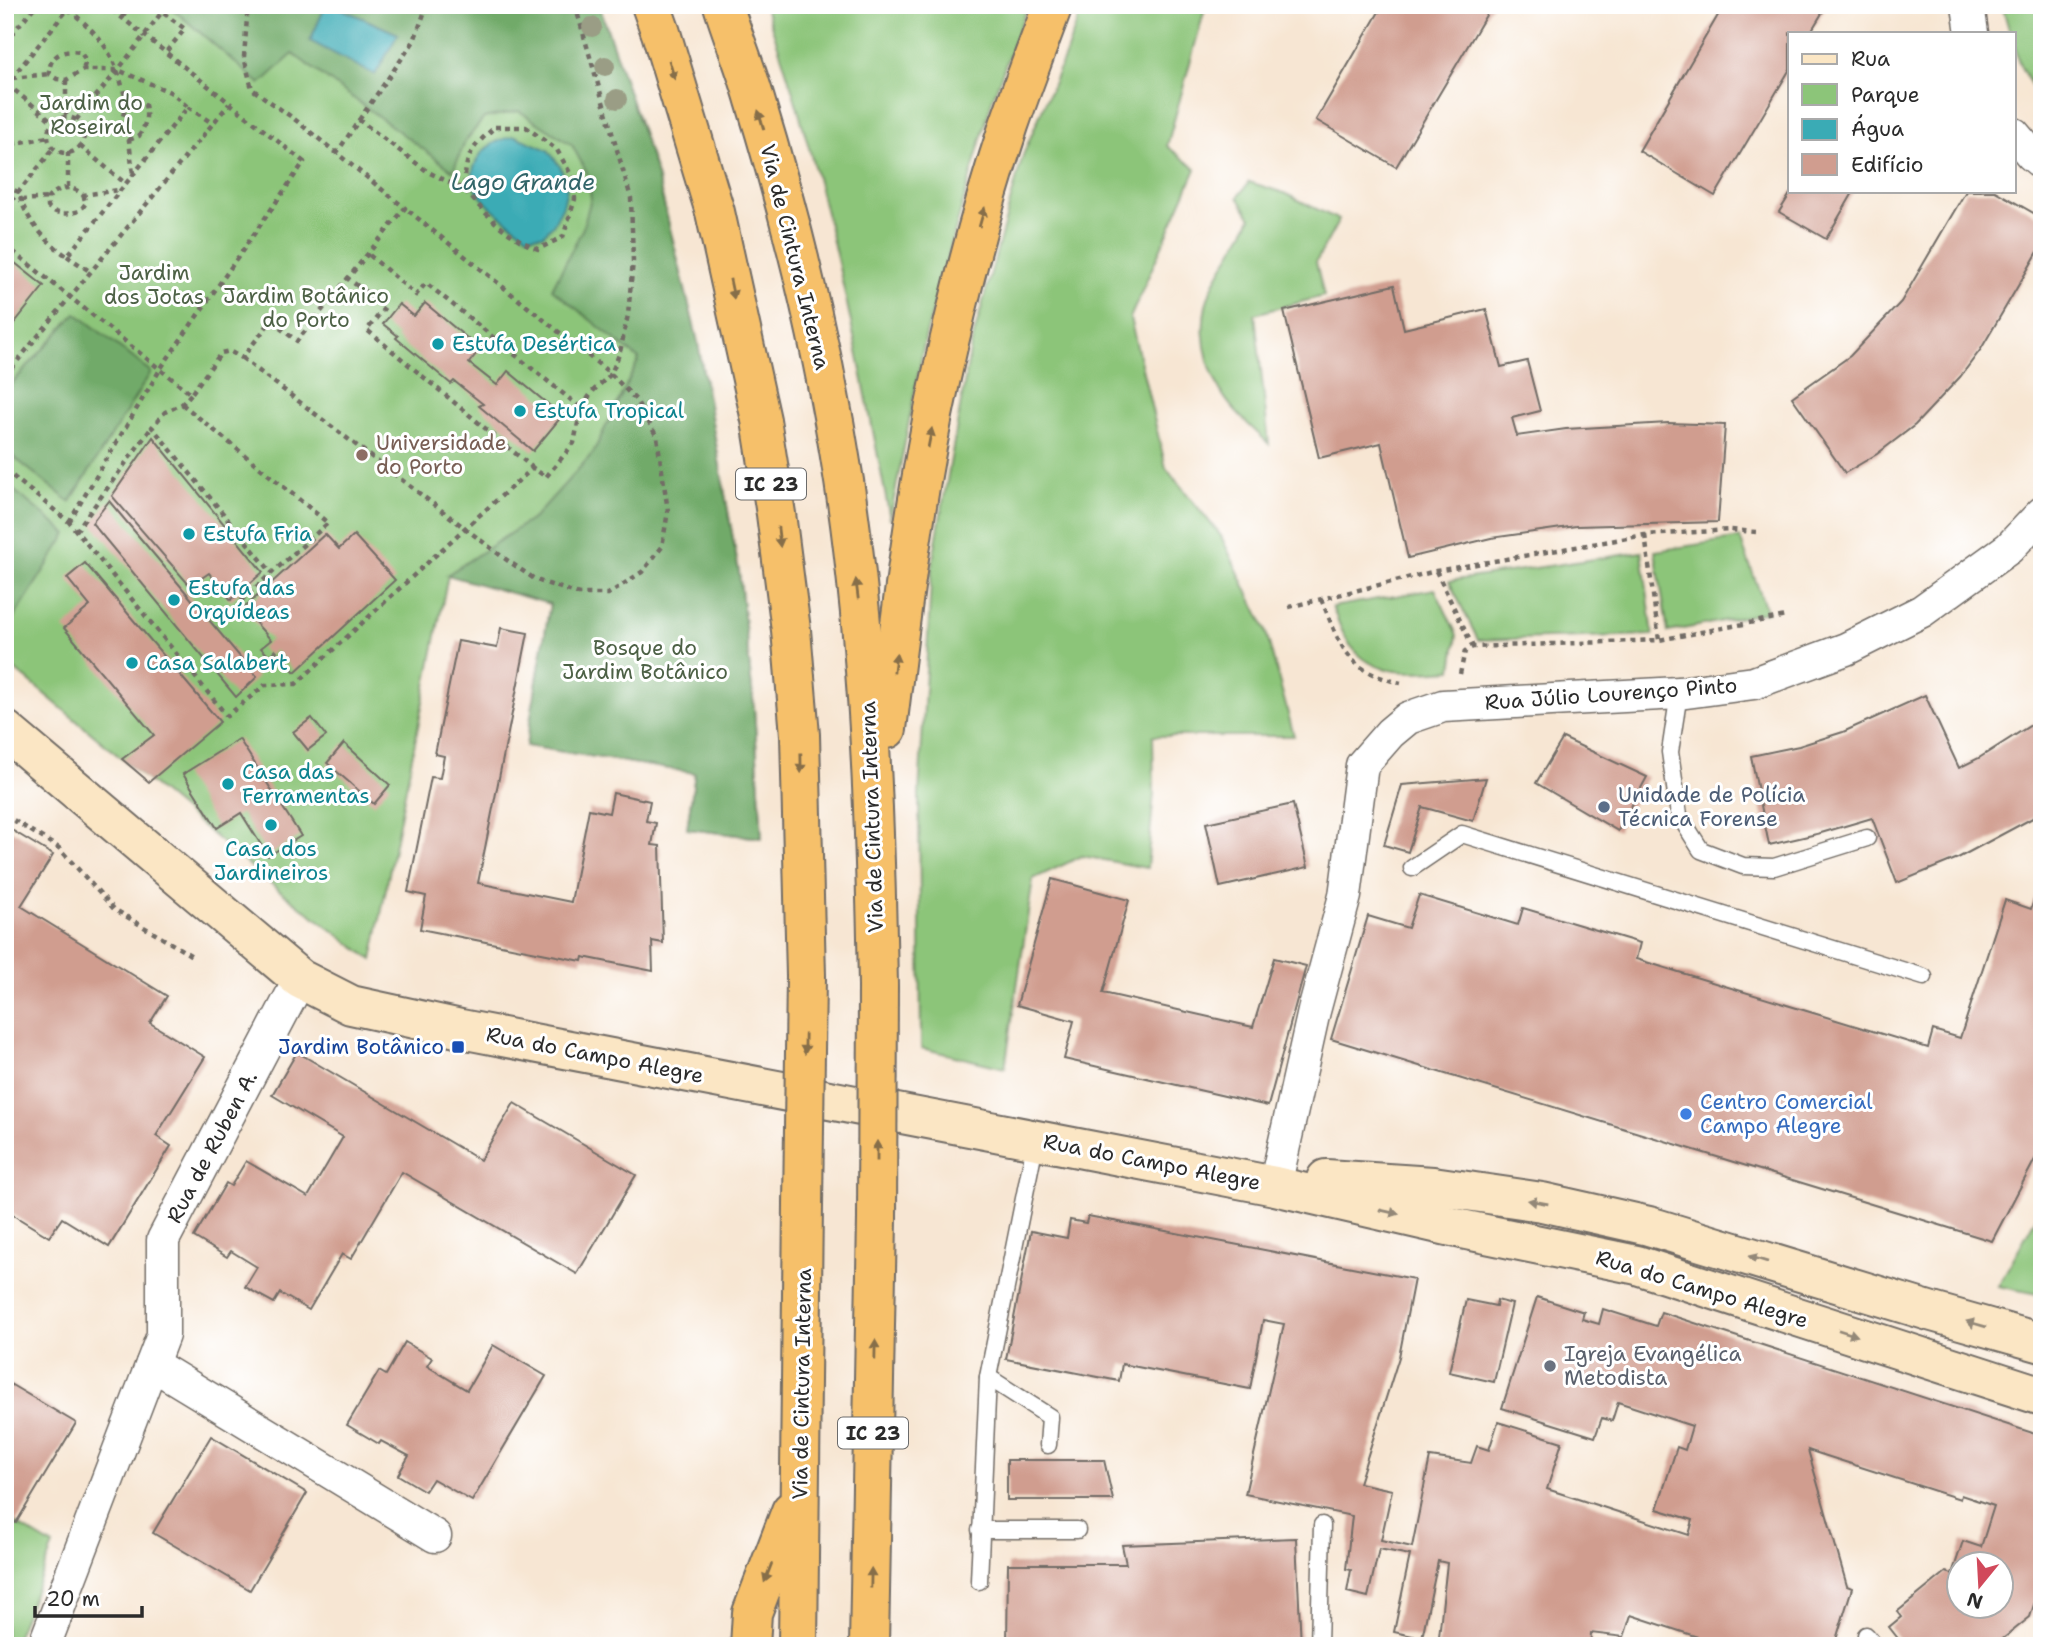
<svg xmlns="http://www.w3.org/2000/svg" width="2047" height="1651" font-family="'Shantell Sans',sans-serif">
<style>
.green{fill:#8cc579;stroke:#5c7852;stroke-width:2}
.forest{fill:#71aa69;stroke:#4e6a4a;stroke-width:2}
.water{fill:#3aabb5;stroke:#326b70;stroke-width:2}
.building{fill:#d09d8f;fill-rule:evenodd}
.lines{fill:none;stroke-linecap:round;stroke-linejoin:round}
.service-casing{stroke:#726c66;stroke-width:19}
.minor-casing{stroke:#726c66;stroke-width:35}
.secondary-casing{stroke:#726c66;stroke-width:42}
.motorway-casing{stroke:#726c66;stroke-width:42}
.path{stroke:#726c66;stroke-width:4.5;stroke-dasharray:5 5;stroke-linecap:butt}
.service{stroke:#fff;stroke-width:16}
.minor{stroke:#fff;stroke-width:32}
.secondary{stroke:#fbe6c4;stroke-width:38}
.motorway{stroke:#f6c06b;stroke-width:38}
.motorway-bridge-casing{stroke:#726c66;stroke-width:42;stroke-linecap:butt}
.motorway-bridge{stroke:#f6c06b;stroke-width:38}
.tree{fill:#9a9d85}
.oneway{fill:#866e48}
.oneway2{fill:#938878}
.culture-dot{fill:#0f9aa8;stroke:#fff;stroke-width:2.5}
.education-dot{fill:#8d6e63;stroke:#fff;stroke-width:2.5}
.service-dot{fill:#5c6f8a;stroke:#fff;stroke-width:2.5}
.transit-dot{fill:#1a4fb4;stroke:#fff;stroke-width:2.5}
.shop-dot{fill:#3f7fe0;stroke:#fff;stroke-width:2.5}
.worship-dot{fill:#6b7280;stroke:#fff;stroke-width:2.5}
.labels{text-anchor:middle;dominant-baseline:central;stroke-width:6;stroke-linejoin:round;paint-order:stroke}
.shield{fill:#fff;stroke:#6b6b6b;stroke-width:2}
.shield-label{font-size:19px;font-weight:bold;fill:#2b2b2b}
.park-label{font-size:21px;fill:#4d6146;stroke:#fff}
.street-label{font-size:21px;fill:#2b2b2b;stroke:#fff}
.culture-label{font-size:21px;fill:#0d838f;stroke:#fff;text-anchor:start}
.education-label{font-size:21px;fill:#785e54;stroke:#fff;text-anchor:start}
.service-label{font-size:21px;fill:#4e5e75;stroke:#fff;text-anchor:start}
.transit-label{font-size:21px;fill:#164399;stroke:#fff;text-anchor:end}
.shop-label{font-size:21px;fill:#366cbe;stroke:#fff;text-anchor:start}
.worship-label{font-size:21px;fill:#5b616d;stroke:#fff;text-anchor:start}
.water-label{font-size:23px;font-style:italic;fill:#326569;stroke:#fff}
</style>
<rect width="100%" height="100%" fill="#fff"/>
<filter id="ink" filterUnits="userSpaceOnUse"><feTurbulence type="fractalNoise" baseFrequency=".0143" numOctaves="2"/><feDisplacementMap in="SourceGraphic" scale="14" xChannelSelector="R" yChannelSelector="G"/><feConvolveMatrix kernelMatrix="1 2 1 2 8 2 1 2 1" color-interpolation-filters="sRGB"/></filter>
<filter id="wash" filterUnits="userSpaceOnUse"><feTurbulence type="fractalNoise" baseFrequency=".00686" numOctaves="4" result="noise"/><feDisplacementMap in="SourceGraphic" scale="28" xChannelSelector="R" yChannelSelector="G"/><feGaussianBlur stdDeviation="1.57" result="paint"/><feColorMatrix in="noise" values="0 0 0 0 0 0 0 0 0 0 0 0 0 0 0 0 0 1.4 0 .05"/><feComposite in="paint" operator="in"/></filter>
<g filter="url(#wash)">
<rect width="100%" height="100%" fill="#f7e6d3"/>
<g class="green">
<path d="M5 5H599L657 176 697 338 739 572 754 707 762 838 687 829 695 773 526 746 550 604 448 575 372 960 280 891 5 661Z"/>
<path d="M764 5H1028L992 100 926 334 890 519C857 346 824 171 764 5Z"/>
<path d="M1083 5H1206L1167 146 1196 169 1130 318 1166 468 1221 536 1265 628 1294 736H1153L1154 793 1147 868 1082 856 1033 879 1005 1068 921 1048 919 794 932 565 971 346 1023 155 1065 56Z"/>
<path d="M2002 5H2042V101C2026 77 2014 63 2014 33H2010Z"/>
<path d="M1249 182 1284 193 1339 220 1316 262 1324 296 1255 314 1269 444C1252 427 1230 410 1219 388 1201 353 1197 314 1216 279 1227 258 1241 239 1251 218L1238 197Z"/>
<path d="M1740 538 1767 612 1668 632 1655 551Z"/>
<path d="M1642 552 1653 635 1478 640 1449 581Z"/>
<path d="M1435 589 1457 635 1452 670C1415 672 1376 679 1351 646 1342 636 1338 619 1332 607Z"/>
<path d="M2037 1216 2042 1218V1295L1998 1286Z"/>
<path d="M5 1517 53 1546 13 1646H5Z"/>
</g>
<g class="forest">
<path d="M168 5H326L310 41 398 34 333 5H599L657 176 697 338 739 572 754 707 762 838 687 829 695 773 526 746 550 604 447 575 535 517 593 453 639 359 552 289 583 228 591 198 587 173 572 145 519 111 484 118 465 142 453 171 293 54 260 84Z"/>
<path d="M76 313 151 372 70 502 5 450V391Z"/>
<path d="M5 483 67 534 5 632Z"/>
</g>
<g class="water">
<path d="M326 5H333L398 34 375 75 310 41Z"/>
<path d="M515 136 548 150 561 168 567 189 563 206 553 225 543 235 527 236C506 218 460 194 476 162 484 145 498 140 515 136Z"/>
</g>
<g id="blocks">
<g class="building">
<path d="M1383 5H1492L1396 167 1316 120Z"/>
<path d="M1724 5H1827L1810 33H1790V69L1715 196 1639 151Z"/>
<path d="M1792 191H1854L1826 239 1779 212Z"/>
<path d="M1966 191H1995L2042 218V245L1981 349 1960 377 1915 425 1877 454 1845 473 1792 397 1850 356 1901 302Z"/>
<path d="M5 255 44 286 5 335Z"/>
<path d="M1394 285 1404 329 1486 309 1501 367 1527 361 1540 411 1512 418 1517 436 1566 429 1668 423 1725 425 1718 522 1576 526 1491 538 1408 558 1381 443 1319 458 1284 311Z"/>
<path d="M425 303 480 349 469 363 497 385 508 371 562 416 533 451 479 406 483 404 454 381 451 384 396 338 398 336 383 324 399 304 414 316Z"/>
<path d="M153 437 263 572 231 600 209 573 190 586 112 496Z"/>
<path d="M109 501 257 677 236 697 92 523Z"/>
<path d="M325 534 339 549 354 535 395 580 295 672 275 650 269 656 261 648 271 640 243 609Z"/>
<path d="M85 563 220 722 149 782 122 759 154 735 64 628 90 606 67 578Z"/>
<path d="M501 628 528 633 478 883 571 902 589 809 609 813 613 793 650 801 646 821 656 823 652 845 660 846 663 943 652 941 653 971 583 957 582 961 420 929 426 896 408 892 431 777 440 778 444 756 435 754 458 641 497 648Z"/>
<path d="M1925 695 1959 768 1979 758 2042 718V813L1958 858 1897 883 1872 818 1821 833 1769 845 1751 756 1799 746 1843 732Z"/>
<path d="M312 718 326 736 308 750 293 732Z"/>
<path d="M1563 738 1647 777 1618 831 1536 783Z"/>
<path d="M239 739 301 836 268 856 241 813 217 828 183 774Z"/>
<path d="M344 743 390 785 374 804 327 763Z"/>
<path d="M1486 778 1473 821 1422 807 1408 852 1384 845 1402 785Z"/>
<path d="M1293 804 1308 867 1220 887 1206 823Z"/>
<path d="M5 826 53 855 21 906 167 996 150 1023 205 1057 156 1136 171 1146 109 1247 62 1218 49 1237 5 1210Z"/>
<path d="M1052 879 1129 900 1103 993 1253 1027 1274 958 1306 966 1268 1106 1064 1059 1074 1021 1017 1005Z"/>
<path d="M2042 885V1146L1992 1241 1331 1039 1368 916 1408 928 1419 895 1518 925 1523 908 1640 943 1636 959 1928 1048 1933 1030 1960 1038 2005 900 2031 909 2038 887Z"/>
<path d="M297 1052 480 1160 514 1103 636 1175 577 1274 402 1172 351 1259 342 1254 309 1310 280 1293 274 1303 245 1287 257 1267 231 1251 227 1257 194 1237 226 1183 231 1186 246 1161 308 1197 343 1137 272 1095Z"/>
<path d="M1088 1216 1414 1279 1399 1357 1359 1483 1392 1490 1381 1540 1412 1547 1430 1457 1471 1463 1477 1446 1489 1450 1498 1422 1562 1442 1547 1489 1689 1535 1693 1520 1657 1509 1677 1447 1685 1450 1692 1426 1618 1402 1612 1421 1602 1418 1595 1437 1502 1408 1537 1297 1584 1312 1582 1319 1599 1324 1603 1309 1656 1326 1661 1312 2042 1436V1580L2030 1617 1994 1646H1904L1889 1627 1901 1617 1897 1612 1946 1572 1952 1574 1963 1541 1981 1547 1994 1506 1961 1495 1960 1499 1808 1450 1847 1586 1852 1588 1834 1646H1725L1631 1615 1624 1637 1591 1633 1590 1646H1438L1447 1563 1438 1561 1422 1638 1394 1632 1410 1555 1379 1549 1368 1597 1347 1592 1351 1570 1346 1569 1352 1516 1245 1494 1284 1324 1263 1320 1250 1389 1122 1364 1119 1381 1006 1359 1031 1231 1067 1238 1070 1220 1086 1223ZM1960 1564H2002V1606H1960Z"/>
<path d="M1466 1300 1496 1306 1497 1300 1512 1304 1494 1382 1449 1372Z"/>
<path d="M405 1342 432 1358 427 1366 467 1390 493 1345 546 1376 472 1501 433 1479 425 1491 398 1475 409 1456 381 1441 379 1444 347 1425 379 1371 386 1375Z"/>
<path d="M5 1381 76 1423 16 1523 5 1517Z"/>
<path d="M211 1436 307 1493 250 1590 153 1533Z"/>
<path d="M1007 1460H1104L1113 1500H1007Z"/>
<path d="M1296 1538 1301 1646H1007L1008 1564H1126L1122 1545Z"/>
</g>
</g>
</g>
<g filter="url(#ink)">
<use href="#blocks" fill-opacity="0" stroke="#726c66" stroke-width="2"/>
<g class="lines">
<defs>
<g id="service">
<path d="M1679 693 1670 752 1679 815 1701 850 1743 866 1774 867 1867 838"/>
<path d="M1412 868 1462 834 1924 977"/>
<path d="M988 1377 1050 1417 1048 1445"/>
<path d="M980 1530H1077"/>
<path d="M979 1581 988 1377 1036 1139"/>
<path d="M1866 1635 1875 1646"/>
<path d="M1319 1646 1322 1525"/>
</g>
<g id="minor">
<path d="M1968 5 1972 33"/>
<path d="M2014 134 2031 154 2042 163"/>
<path d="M1275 1186 1314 1011 1345 896 1362 765 1390 733 1408 718 1443 706 1679 693 1754 683 1846 649 1922 611 2009 548 2042 513"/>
<path d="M152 1364 435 1536"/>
<path d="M44 1646 163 1335V1240L300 979"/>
</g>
<g id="secondary">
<path d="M5 730 300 979 351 1005 461 1029 1275 1186 1452 1227 1637 1265 2042 1396"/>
<path d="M1326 1179 1433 1186 1542 1202 1649 1226 1929 1311 2042 1343"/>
</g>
<g id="motorway">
<path d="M651 5 661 33 715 212 761 420 776 514 791 630 800 735 806 976"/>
<path d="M723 5C733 37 746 68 755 100 793 224 824 352 844 481 869 648 875 817 878 986"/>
<path d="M887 729C901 613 915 496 940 382 959 296 981 209 1009 125 1023 85 1038 45 1053 5"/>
<path d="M750 1646 752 1613 791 1511"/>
<path d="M798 1646 803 1205"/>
<path d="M869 1646 877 1219"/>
</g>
</defs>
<use href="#service" class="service-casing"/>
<use href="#minor" class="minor-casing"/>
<use href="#secondary" class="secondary-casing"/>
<use href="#motorway" class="motorway-casing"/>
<g class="path">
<path d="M154 5 162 12"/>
<path d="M575 5 631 198 633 261 628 315 620 352 611 374 593 391 581 408"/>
<path d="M122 18 132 5"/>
<path d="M5 42 36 5"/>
<path d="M12 78 49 74"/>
<path d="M66 80V117"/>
<path d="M7 84 53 122"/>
<path d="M5 86 68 9C106 40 115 56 127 104"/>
<path d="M188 107 212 123"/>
<circle cx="66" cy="135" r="18"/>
<path d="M76 120 118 70 162 12 185 29 165 53"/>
<path d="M359 120 414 41 425 11 424 5"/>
<path d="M495 127H526L557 150 573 178 575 199 563 237 538 249C506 236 487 216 465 190 464 157 470 149 495 127Z"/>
<path d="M83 129 120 124"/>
<path d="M5 130C14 139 13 153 5 162"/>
<path d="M129 140 139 136C145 126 148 118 145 105L137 101 127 104 120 124 129 140 133 174"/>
<path d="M12 144 48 137"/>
<path d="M80 146 126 184"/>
<path d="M336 154 359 120 428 172 465 190"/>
<path d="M8 161 11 189"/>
<path d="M5 187 19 192C24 218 45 241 67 256L188 107 170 92 118 70H83L66 80 57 79 49 74C49 55 63 49 80 52L86 60 83 70"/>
<path d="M68 187V152"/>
<path d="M83 195 86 203 80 211C68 214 58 216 48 207V198C59 187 71 184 83 195L119 190"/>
<path d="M21 200 48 198"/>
<path d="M5 209 54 148"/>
<path d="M5 245 191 394 221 353 229 351 242 358 271 321 297 341 405 208 293 118 252 89 244 57 248 5"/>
<path d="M67 256 91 272"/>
<path d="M346 277 385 307 367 330 533 468"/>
<path d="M242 358 504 558 536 580 579 594H608L642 572 662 547 668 511 657 437 636 400 611 374 405 208"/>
<path d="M5 376 229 104"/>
<path d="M191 394 182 404 165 412 152 427 272 573"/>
<path d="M182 404 328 523 237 604"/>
<path d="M5 470 69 522 227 716 265 685 296 684 464 529 533 468 546 477 574 443 581 408 426 283 416 295 367 253"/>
<path d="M69 522 161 368 304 162 106 5"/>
<path d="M76 531 152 427"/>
<path d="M1645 535 1659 640"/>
<path d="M1436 571 1473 647"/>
<path d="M1321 599C1342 647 1345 671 1401 683"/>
<path d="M1289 607 1436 571 1645 535 1731 530 1756 532"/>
<path d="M1460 674 1465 651 1473 647 1659 640 1786 616"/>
<path d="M5 815 59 848 114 909 192 956"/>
</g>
<use href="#service" class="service"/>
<use href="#minor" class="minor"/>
<use href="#secondary" class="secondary"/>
<use href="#motorway" class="motorway"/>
<defs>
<g id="motorway-bridge">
<path d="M803 1205 806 976"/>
<path d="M877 1219 878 986"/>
</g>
</defs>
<use href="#motorway-bridge" class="motorway-bridge-casing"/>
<use href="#motorway-bridge" class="motorway-bridge"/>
</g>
<g class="tree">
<circle cx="592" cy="27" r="10"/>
<circle cx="605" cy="66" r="10"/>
<circle cx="617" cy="99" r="10"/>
</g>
<defs><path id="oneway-solid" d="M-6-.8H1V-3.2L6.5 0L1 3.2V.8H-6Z" transform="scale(1.75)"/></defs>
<g class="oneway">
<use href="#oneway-solid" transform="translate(672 70) rotate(73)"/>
<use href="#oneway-solid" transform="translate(761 120) rotate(-106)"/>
<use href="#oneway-solid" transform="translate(982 217) rotate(-74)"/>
<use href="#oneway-solid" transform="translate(732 289) rotate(78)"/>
<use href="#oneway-solid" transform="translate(930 438) rotate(-79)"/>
<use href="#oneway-solid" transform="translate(779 537) rotate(83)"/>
<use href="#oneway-solid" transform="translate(857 589) rotate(-97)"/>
<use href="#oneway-solid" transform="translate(895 663) rotate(-83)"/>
<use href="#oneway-solid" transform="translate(801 763) rotate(89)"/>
<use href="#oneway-solid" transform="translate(805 1044) rotate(91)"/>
<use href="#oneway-solid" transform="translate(877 1151) rotate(-90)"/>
<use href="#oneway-solid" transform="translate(875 1350) rotate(-89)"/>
<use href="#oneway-solid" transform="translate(768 1573) rotate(111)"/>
<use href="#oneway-solid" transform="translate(871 1578) rotate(-89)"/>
</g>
<g class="oneway2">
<use href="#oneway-solid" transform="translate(1538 1202) rotate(-170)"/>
<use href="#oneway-solid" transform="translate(1389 1212) rotate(13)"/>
<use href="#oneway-solid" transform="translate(1758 1259) rotate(-163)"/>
<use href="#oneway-solid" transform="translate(1976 1324) rotate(-164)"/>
<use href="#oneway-solid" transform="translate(1848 1333) rotate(18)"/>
</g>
</g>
<g class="culture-dot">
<circle cx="438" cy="344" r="7"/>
<circle cx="520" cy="411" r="7"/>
<circle cx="189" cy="534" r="7"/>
<circle cx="174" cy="600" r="7"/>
<circle cx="132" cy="663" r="7"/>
<circle cx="228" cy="784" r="7"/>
<circle cx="271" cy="825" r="7"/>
</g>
<circle class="education-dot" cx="362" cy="455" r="7"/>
<circle class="service-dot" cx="1604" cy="807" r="7"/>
<rect class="transit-dot" x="451" y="1040" width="14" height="14" rx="3.5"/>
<circle class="shop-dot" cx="1686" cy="1114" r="7"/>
<circle class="worship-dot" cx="1550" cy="1366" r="7"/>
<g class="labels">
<g class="shield">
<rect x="736" y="468.5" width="70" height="31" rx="5"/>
<rect x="838" y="1417.5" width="70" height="31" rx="5"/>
</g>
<g class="shield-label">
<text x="771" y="484">IC 23</text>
<text x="873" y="1433">IC 23</text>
</g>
<g class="park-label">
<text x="91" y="103">Jardim do<tspan x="91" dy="24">Roseiral</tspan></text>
<text x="154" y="273">Jardim<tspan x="154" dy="24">dos Jotas</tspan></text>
<text x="306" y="296">Jardim Botânico<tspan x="306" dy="24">do Porto</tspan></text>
<text x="645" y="648">Bosque do<tspan x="645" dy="24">Jardim Botânico</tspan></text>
</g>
<g class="street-label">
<text transform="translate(795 257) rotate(76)">Via de Cintura Interna</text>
<text transform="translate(1611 694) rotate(-4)">Rua Júlio Lourenço Pinto</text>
<text transform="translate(872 817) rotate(-92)">Via de Cintura Interna</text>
<text transform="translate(595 1055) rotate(11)">Rua do Campo Alegre</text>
<text transform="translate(212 1147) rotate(-62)">Rua de Ruben A.</text>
<text transform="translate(1152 1162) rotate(11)">Rua do Campo Alegre</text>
<text transform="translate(1702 1289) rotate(17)">Rua do Campo Alegre</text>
<text transform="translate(802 1384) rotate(-89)">Via de Cintura Interna</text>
</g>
<g class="culture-label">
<text x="452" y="344">Estufa Desértica</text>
<text x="534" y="411">Estufa Tropical</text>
<text x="203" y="534">Estufa Fria</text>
<text x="188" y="588">Estufa das<tspan x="188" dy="24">Orquídeas</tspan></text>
<text x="146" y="663">Casa Salabert</text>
<text x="242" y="772">Casa das<tspan x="242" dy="24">Ferramentas</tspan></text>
<text x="271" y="849" text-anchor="middle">Casa dos<tspan x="271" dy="24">Jardineiros</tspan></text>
</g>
<g class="education-label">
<text x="376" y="443">Universidade<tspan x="376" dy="24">do Porto</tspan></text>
</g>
<g class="service-label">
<text x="1618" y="795">Unidade de Polícia<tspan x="1618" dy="24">Técnica Forense</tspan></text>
</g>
<g class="transit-label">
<text x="444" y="1047">Jardim Botânico</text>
</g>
<g class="shop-label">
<text x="1700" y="1102">Centro Comercial<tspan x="1700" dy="24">Campo Alegre</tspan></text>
</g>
<g class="worship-label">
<text x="1564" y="1354">Igreja Evangélica<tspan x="1564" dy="24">Metodista</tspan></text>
</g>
<g class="water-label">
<text x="523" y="182">Lago Grande</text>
</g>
</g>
<rect width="2047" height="1651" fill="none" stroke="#fff" stroke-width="28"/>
<rect x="1788" y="32" width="228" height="161" fill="#ffffff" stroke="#aaaaaa" stroke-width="2"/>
<rect x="1802" y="54" width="35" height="10" fill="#fbe6c4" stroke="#aaaaaa" stroke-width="2"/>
<text x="1851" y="66" font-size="21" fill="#2b2b2b">Rua</text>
<rect x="1802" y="84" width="35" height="21" fill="#8cc579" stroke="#aaaaaa" stroke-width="2"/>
<text x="1851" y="102" font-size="21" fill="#2b2b2b">Parque</text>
<rect x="1802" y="119" width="35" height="21" fill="#3aabb5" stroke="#aaaaaa" stroke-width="2"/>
<text x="1851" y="136" font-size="21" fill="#2b2b2b">Água</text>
<rect x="1802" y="154" width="35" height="21" fill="#d09d8f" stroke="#aaaaaa" stroke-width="2"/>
<text x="1851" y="172" font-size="21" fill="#2b2b2b">Edifício</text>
<g transform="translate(1980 1585) rotate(198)"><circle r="33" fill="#ffffff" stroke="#aaaaaa" stroke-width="2"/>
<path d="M0-5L12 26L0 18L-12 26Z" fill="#d1495b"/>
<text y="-10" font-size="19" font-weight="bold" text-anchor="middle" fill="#2b2b2b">N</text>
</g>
<path d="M35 1606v10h107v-10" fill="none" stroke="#2b2b2b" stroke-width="3.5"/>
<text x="46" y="1606" font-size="21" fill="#2b2b2b" stroke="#ffffff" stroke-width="5" paint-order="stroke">20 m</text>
</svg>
